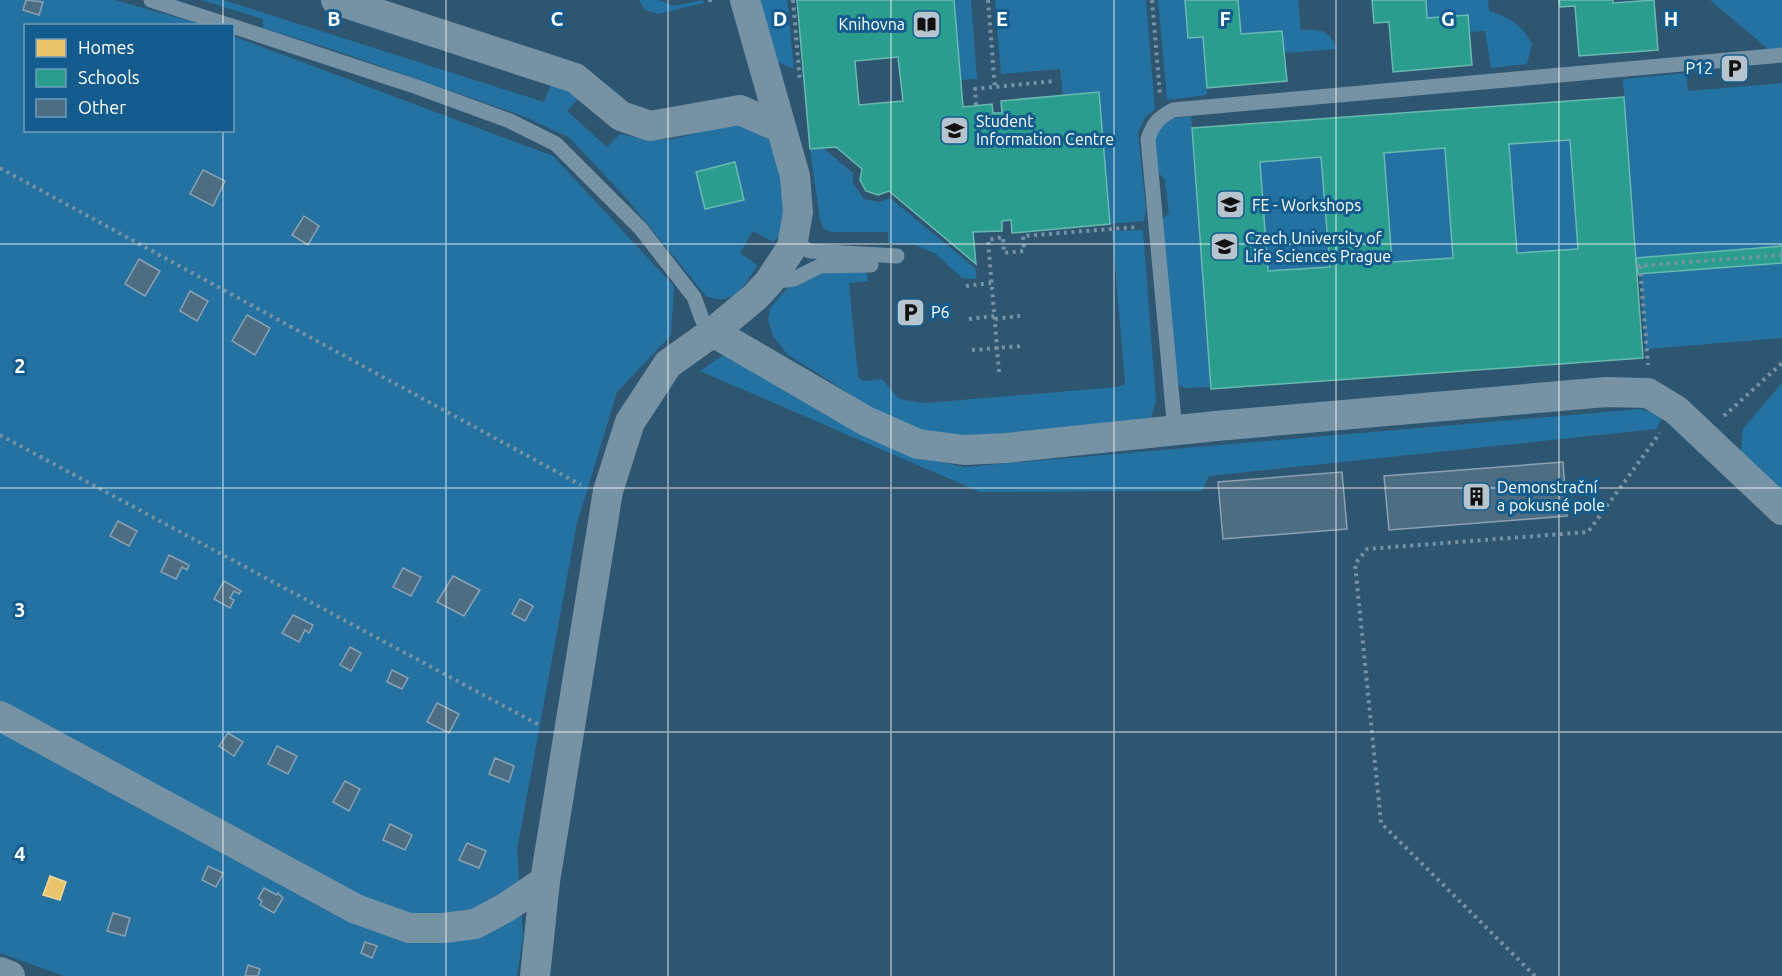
<svg xmlns="http://www.w3.org/2000/svg" width="1782" height="976" font-family="Ubuntu,sans-serif">
<style>
.green{fill:#2372a2}
.homes{fill:#e9c46a;stroke:#f0d697;stroke-width:1.5}
.schools{fill:#2a9d8f;stroke:#6abab1;stroke-width:1.5;fill-rule:evenodd}
.building{fill:#4d6d83;stroke:#8aa2b3;stroke-width:1.5}
.lines{fill:none;stroke-linecap:round;stroke-linejoin:round}
.path{stroke:#7692a5;stroke-width:4;stroke-dasharray:3 4.5;stroke-linecap:butt}
.service{stroke:#7692a5;stroke-width:15}
.minor{stroke:#7692a5;stroke-width:30}
.grid{fill:none;stroke:#fff;stroke-width:1.5;stroke-opacity:0.55}
.labels{text-anchor:middle;dominant-baseline:central;stroke-width:6;stroke-linejoin:round;paint-order:stroke}
.poi-label{font-size:16px;fill:#fff;stroke:#135c8d;text-anchor:start}
.grid-label{font-size:20px;text-anchor:middle;font-weight:bold;fill:#fff;stroke:#135c8d;stroke-width:6;stroke-linejoin:round;paint-order:stroke}
</style>
<rect width="100%" height="100%" fill="#2f5671"/>
<g class="green">
<path d="M0 0H115L204 25 26 26V130H232L233 36 553 156 674 286 671 335 617 392 577 523 517 850 523 936 517 976H64L0 953Z"/>
<path d="M201 0H223L544 102 551 85 562 87 578 99 567 111 607 147 620 134 649 140 673 139 738 123 765 133 774 149 781 171 784 204 781 234 773 242 753 231 740 253 757 265C744 287 734 307 706 296L627 199 570 138 523 116 334 50 263 28V19Z"/>
<path d="M639 0H659L674 6 703 0 704 3 658 14 645 10Z"/>
<path d="M755 0H787L794 69 769 58Z"/>
<path d="M954 0H971L977 79 960 80Z"/>
<path d="M995 0H1146L1155 110 1146 116 1138 133 1146 210 1144 221 1110 224 1099 92 1063 95 1060 69 1001 74Z"/>
<path d="M1158 0H1185L1188 38 1203 37 1207 95 1167 100Z"/>
<path d="M1238 0H1298L1301 30C1320 29 1329 29 1337 49L1284 53 1282 31 1241 34Z"/>
<path d="M1426 0H1488L1489 11C1512 19 1520 23 1532 44L1527 64 1491 68 1485 31 1470 32 1468 15 1427 18Z"/>
<path d="M1710 0H1782V48L1768 49Z"/>
<path d="M1686 73 1688 91 1782 83V246L1636 258 1623 79Z"/>
<path d="M1191 116 1211 387 1185 388 1176 383 1160 221 1169 213 1165 180 1158 172 1155 138 1159 130 1170 119Z"/>
<path d="M1570 140 1578 249 1517 253 1509 144Z"/>
<path d="M823 148 853 173V183L864 199 879 202 890 198 975 268 977 279 962 278 936 254 916 245 888 243V232H831L824 229 820 220 810 149Z"/>
<path d="M1445 148 1453 258 1392 262 1384 153Z"/>
<path d="M1321 157 1330 267 1268 271 1260 162Z"/>
<path d="M1143 230 1156 401 1151 418 1144 425 941 437 891 420 787 354 773 336 768 320 770 308 793 282 811 273 864 272 867 274 868 281 849 283 858 377 863 381 882 379 899 399 925 403 1117 387 1125 384 1112 231Z"/>
<path d="M1782 263V338L1646 349 1641 274Z"/>
<path d="M728 354 907 455 964 467 1641 409 1663 416 1656 429 1209 476 1202 491 980 492 700 371 717 359Z"/>
<path d="M1782 383V491L1741 451 1743 429Z"/>
</g>
<path class="homes" d="M50 876 66 882 60 900 43 895Z"/>
<g class="schools">
<path d="M797 0H954L963 107 992 104 993 113H1002L1001 101 1099 92 1110 224 1012 233 1011 220 1002 221V231L973 232 976 264 889 191 878 195 866 191 860 180 862 169 836 147 810 149ZM898 57 903 101 859 105 855 61Z"/>
<path d="M1185 0H1238L1241 34 1282 31 1287 81 1207 88 1203 37 1188 38Z"/>
<path d="M1372 0H1426L1427 18 1468 15 1472 65 1393 72 1389 22 1374 23Z"/>
<path d="M1559 0H1613V3L1654 0 1658 50 1579 56 1575 6 1560 7Z"/>
<path d="M1624 97 1643 358 1211 389 1192 128ZM1570 140 1578 249 1517 253 1509 144ZM1445 148 1453 258 1392 262 1384 153ZM1321 157 1330 267 1268 271 1260 162Z"/>
<path d="M735 162 744 200 705 209 696 172Z"/>
<path d="M1782 246V263L1638 274 1636 258Z"/>
</g>
<g class="building">
<path d="M26 0 43 2 39 15 23 10Z"/>
<path d="M203 170 225 181 213 206 190 194Z"/>
<path d="M304 216 319 226 308 245 292 235Z"/>
<path d="M139 259 160 271 145 296 125 284Z"/>
<path d="M190 291 208 301 197 321 180 311Z"/>
<path d="M247 315 270 328 255 355 232 341Z"/>
<path d="M1563 462 1567 516 1389 530 1384 476Z"/>
<path d="M1342 472 1347 529 1223 539 1218 482Z"/>
<path d="M118 521 137 531 129 546 110 536Z"/>
<path d="M169 555 189 565 187 570 182 567 176 579 161 572Z"/>
<path d="M403 568 421 577 411 596 393 587Z"/>
<path d="M453 576 480 590 464 616 437 602Z"/>
<path d="M224 581 241 591 239 594 234 591 230 598 234 600 230 608 214 599Z"/>
<path d="M520 599 533 606 525 621 512 614Z"/>
<path d="M293 615 313 625 309 633 305 630 299 642 282 633Z"/>
<path d="M350 647 361 653 351 671 340 665Z"/>
<path d="M392 670 408 678 402 689 387 682Z"/>
<path d="M437 703 459 714 449 733 427 722Z"/>
<path d="M228 733 243 742 234 756 219 746Z"/>
<path d="M277 746 297 756 288 774 268 764Z"/>
<path d="M495 758 514 766 509 782 489 774Z"/>
<path d="M345 781 360 789 349 811 333 802Z"/>
<path d="M390 824 412 835 405 850 383 840Z"/>
<path d="M467 843 486 851 479 868 459 860Z"/>
<path d="M208 866 223 873 216 887 202 880Z"/>
<path d="M264 888 277 895 278 893 283 898 274 913 260 905 262 901 258 898Z"/>
<path d="M113 913 130 918 125 936 107 931Z"/>
<path d="M365 942 377 946 372 958 361 953Z"/>
<path d="M248 965 260 969 258 976H245Z"/>
</g>
<g class="lines">
<g class="path">
<path d="M710 0V2"/>
<path d="M793 0 800 82"/>
<path d="M988 0 995 88"/>
<path d="M1152 0 1160 95"/>
<path d="M976 105 975 89 1055 81"/>
<path d="M0 168 581 485"/>
<path d="M1637 266 1782 255"/>
<path d="M1640 266 1648 365"/>
<path d="M966 286 991 283"/>
<path d="M969 319 994 316"/>
<path d="M995 319 1020 316"/>
<path d="M972 350 1022 346"/>
<path d="M999 372 988 240 1003 237 1004 253 1024 251 1023 236 1136 227"/>
<path d="M1724 416 1782 363"/>
<path d="M0 435 541 726"/>
<path d="M1535 976 1381 823 1355 564 1367 549 1588 532 1660 433"/>
</g>
<g class="service">
<path d="M151 0 231 26"/>
<path d="M232 26 417 87 510 121 556 144 641 229 694 297 702 319 713 332"/>
<path d="M793 238 800 246 810 251 897 256"/>
<path d="M769 282 794 279 820 266 871 265"/>
<path d="M1175 431 1148 139C1153 124 1158 118 1173 110L1782 55"/>
</g>
<g class="minor">
<path d="M336 0 575 78 621 116 650 126 740 110 781 128"/>
<path d="M713 332 866 421 918 444 964 450 1006 448 1216 426 1606 392 1648 393 1676 410 1782 510"/>
<path d="M0 716 356 909 409 928H444L475 924 505 908 545 881"/>
<path d="M0 972 10 976"/>
<path d="M535 976 545 881 608 491 630 422 668 364 713 332 755 297 769 282 792 247 798 212 795 176 745 0"/>
</g>
</g>
<path class="grid" d="M223 0V26M446 0V976M668 0V976M891 0V976M1114 0V976M1336 0V976M1559 0V976M223 130V976M0 244H1782M0 488H1782M0 732H1782"/>
<defs>
<symbol id="library-square" viewBox="-11 -11 22 22"><rect x="-9" y="-9" width="18" height="18" rx="4" fill="#b6c4cd" stroke="#135c8d"/><path d="M-6-4Q-3-5.5-.7-3.5V5Q-3 3-6 4ZM6-4Q3-5.5 .7-3.5V5Q3 3 6 4Z" fill="#111"/></symbol>
<symbol id="parking-square" viewBox="-11 -11 22 22"><rect x="-9" y="-9" width="18" height="18" rx="4" fill="#b6c4cd" stroke="#135c8d"/><path d="M-3.5-5.5H1a3.5 3.5 0 0 1 0 7H-1V5.5H-3.5ZM-1-3.4V-.6H.8a1.4 1.4 0 0 0 0-2.8Z" fill="#111"/></symbol>
<symbol id="university-square" viewBox="-11 -11 22 22"><rect x="-9" y="-9" width="18" height="18" rx="4" fill="#b6c4cd" stroke="#135c8d"/><path d="M0-5L7-2L0 1L-7-2ZM-4 1L0 2.5L4 1V4Q0 6-4 4Z" fill="#111"/></symbol>
<symbol id="building-square" viewBox="-11 -11 22 22"><rect x="-9" y="-9" width="18" height="18" rx="4" fill="#b6c4cd" stroke="#135c8d"/><path d="M-4-6H4V6H1V3H-1V6H-4ZM-2.5-4.3h1.7v1.8h-1.7ZM.8-4.3h1.7v1.8H.8ZM-2.5-1h1.7V.8h-1.7ZM.8-1h1.7V.8H.8Z" fill="#111"/></symbol>
</defs>
<g fill-rule="evenodd">
<use href="#library-square" x="910" y="8" width="33" height="33"/>
<use href="#parking-square" x="1718" y="52" width="33" height="33"/>
<use href="#university-square" x="938" y="114" width="33" height="33"/>
<use href="#university-square" x="1214" y="188" width="33" height="33"/>
<use href="#university-square" x="1208" y="230" width="33" height="33"/>
<use href="#parking-square" x="894" y="296" width="33" height="33"/>
<use href="#building-square" x="1460" y="480" width="33" height="33"/>
</g>
<g class="labels">
<g class="poi-label">
<text x="905" y="24" text-anchor="end">Knihovna</text>
<text x="1713" y="68" text-anchor="end">P12</text>
<text x="976" y="121">Student<tspan x="976" dy="18">Information Centre</tspan></text>
<text x="1252" y="205">FE - Workshops</text>
<text x="1245" y="238">Czech University of<tspan x="1245" dy="18">Life Sciences Prague</tspan></text>
<text x="931" y="312">P6</text>
<text x="1497" y="487">Demonstrační<tspan x="1497" dy="18">a pokusné pole</tspan></text>
</g>
</g>
<g class="grid-label">
<text x="334" y="26">B</text>
<text x="557" y="26">C</text>
<text x="780" y="26">D</text>
<text x="1002" y="26">E</text>
<text x="1225" y="26">F</text>
<text x="1448" y="26">G</text>
<text x="1671" y="26">H</text>
<text x="20" y="373">2</text>
<text x="20" y="617">3</text>
<text x="20" y="861">4</text>
</g>
<rect x="24" y="24" width="210" height="108" fill="#135c8d" stroke="#719dbb" stroke-width="1.5"/>
<rect x="36" y="39" width="30" height="18" fill="#e9c46a" stroke="#719dbb" stroke-width="1.5"/>
<text x="78" y="54" font-size="18" fill="#ffffff">Homes</text>
<rect x="36" y="69" width="30" height="18" fill="#2a9d8f" stroke="#719dbb" stroke-width="1.5"/>
<text x="78" y="84" font-size="18" fill="#ffffff">Schools</text>
<rect x="36" y="99" width="30" height="18" fill="#4d6d83" stroke="#719dbb" stroke-width="1.5"/>
<text x="78" y="114" font-size="18" fill="#ffffff">Other</text>
</svg>
